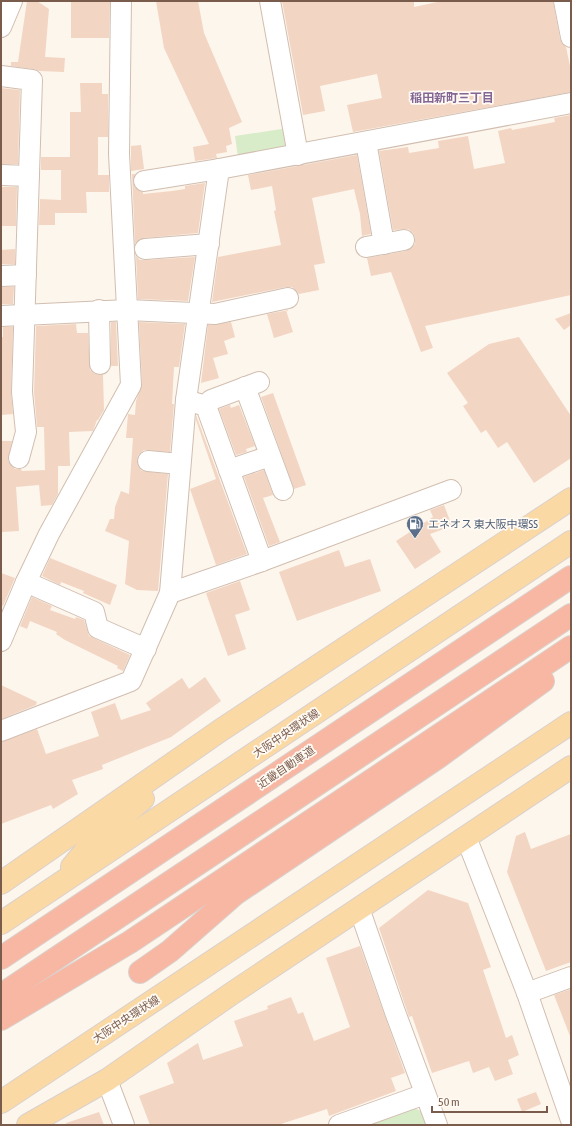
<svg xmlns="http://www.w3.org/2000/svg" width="572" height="1126" font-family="'Asap Condensed','Noto Sans JP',sans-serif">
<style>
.green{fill:#d8ecc9}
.building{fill:#f3d5c3}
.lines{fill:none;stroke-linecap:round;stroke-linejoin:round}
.minor-casing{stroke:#d1beb0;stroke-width:22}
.major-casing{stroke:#dad1cd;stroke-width:24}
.highway-casing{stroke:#dad1cd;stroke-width:24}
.minor{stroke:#fff;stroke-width:20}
.major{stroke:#fbd9a5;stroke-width:22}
.highway{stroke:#f7b7a3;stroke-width:22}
.labels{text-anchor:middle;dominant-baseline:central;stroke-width:3.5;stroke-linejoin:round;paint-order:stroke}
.service-label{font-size:11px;fill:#4e5e75;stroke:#fffaf3;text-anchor:start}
.street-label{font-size:11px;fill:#7a5c4d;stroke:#fffaf3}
.neighbourhood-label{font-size:12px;font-weight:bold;fill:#846695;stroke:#fffaf3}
</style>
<rect width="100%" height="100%" fill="#fdf6ec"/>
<g class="green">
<path d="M288 128 291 150 238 157 235 136Z"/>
<path d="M413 1107 424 1113 428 1125H363Z"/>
</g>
<g class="building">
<path d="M27 1H37L49 9 45 57 65 58 64 72 39 71 33 69 11 66V62H18Z"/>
<path d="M71 1H110L109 38H71Z"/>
<path d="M156 1H198L204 33 242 122 229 128 232 144 226 146 227 152 216 154 217 158 195 161 193 147 209 144 164 48Z"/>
<path d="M282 1H414V7L442 1H553L560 39 566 47 571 71V92L353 132 347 105 382 98 377 74 320 86 325 111 303 115Z"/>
<path d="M80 83H102V94H108V137H98V175H109V192H86L87 213H55V225H39L40 199 61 200V170H41V157H70V112H81Z"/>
<path d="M1 88 20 90 18 164H1Z"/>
<path d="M571 115V295L425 326 433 348 421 352 391 272 371 276 367 258 406 251 415 244V238L413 233 408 229 393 230 379 151 408 147 409 153 439 148 438 141 468 136 474 169 505 163 498 131 511 128 512 130 555 122 554 118Z"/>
<path d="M141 145 144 169 131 171V146Z"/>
<path d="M357 155 371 234 362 236 360 214 354 189 312 198 325 263 314 265 319 290 299 294 292 287H286L212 302 218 257 281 245 274 211 276 210 272 186 251 190 248 175Z"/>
<path d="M132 174H135L133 182 135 188 143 192V194L172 191 185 189V186L205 183 198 233 144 238 135 243Z"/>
<path d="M1 187H17L16 226H2Z"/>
<path d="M15 249V264H1V250Z"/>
<path d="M136 256 140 260H146L195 257 188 301 138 299Z"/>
<path d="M1 287H14L13 304H1Z"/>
<path d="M286 310 293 332 274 338 267 314 289 310Z"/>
<path d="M571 313V325L564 330 555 319Z"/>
<path d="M111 322H116L118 366H111Z"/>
<path d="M139 322 185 324 179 367H174L172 404H174L170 452 144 450 138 455 137 460 138 466 142 471 168 474 158 591 137 590 125 584 129 541 105 531 110 519H114L115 507 121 491 129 494 133 438H126L128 414 135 415 136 401 142 384Z"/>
<path d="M231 322 235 337 224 341 228 354 213 358 219 378 201 383 208 325Z"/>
<path d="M76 324 77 333H88L90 370 95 374 103 375 104 410 98 420H97L93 431 69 432 70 466H58V494L52 505 41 506 39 485 16 487 19 531 1 532V441H12L8 461 15 469H21L22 471 45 470 44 427H37L34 392 36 326Z"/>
<path d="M3 327H13L11 392 13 414 1 415V337H3Z"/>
<path d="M519 337 571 416V458L534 483 507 442 498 448 486 430 481 433 463 406 468 403 447 373 489 344Z"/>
<path d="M273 393 306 485 294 489 261 397Z"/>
<path d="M230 405 231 408 239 405 255 446 246 449 247 452 236 455 219 409Z"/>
<path d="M196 415 247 554 216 565 190 489 216 479 196 420Z"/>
<path d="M264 470 273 495 263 498 280 542 269 546 244 477Z"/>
<path d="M444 505 452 526 430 534 441 552 415 569 396 541 433 517 430 510Z"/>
<path d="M339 550 345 567 370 559 381 591 297 621 279 572Z"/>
<path d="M50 558 117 585 110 605 83 593 84 591 61 582 60 585 42 576Z"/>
<path d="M1 573 15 578 3 606H1Z"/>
<path d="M240 581 250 610 235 615 246 649 228 656 206 593Z"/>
<path d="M32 597 52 606 50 610 75 619 76 617 84 620 89 636 130 655 123 671 117 668 118 666 65 640 56 634 57 632 30 621 27 629 20 626Z"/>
<path d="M205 677 221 701 171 737 102 765 103 769 72 780 78 794 53 809 51 805 1 824V742L37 729 46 754 99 736 91 712 115 703 121 720 151 710 146 703 182 678 189 689Z"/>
<path d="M1 685 37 702 36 705 1 719Z"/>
<path d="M525 832 531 849 571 834V962L546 971 507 872 516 836Z"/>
<path d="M428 890 468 903 491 967 483 970 506 1038 512 1035 519 1055 508 1060 513 1074 495 1081 489 1067 473 1073 469 1061 432 1073 412 1016 409 1017 406 1008 379 928Z"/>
<path d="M360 946 405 1073 391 1078 396 1091 329 1116 327 1109 278 1125H150L139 1096 174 1083 167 1063 198 1043 203 1060 243 1046 234 1021 268 1009 267 1006 291 997 298 1014 303 1012 314 1041 350 1027 326 958Z"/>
<path d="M571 989V1036H570L554 995Z"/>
<path d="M536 1092 541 1104 522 1112 517 1099Z"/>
<path d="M99 1112 104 1125H66V1123Z"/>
</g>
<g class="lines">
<defs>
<g id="minor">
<path d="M270 1 298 155"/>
<path d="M564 1 571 37"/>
<path d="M1 27 12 1"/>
<path d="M1 76 32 80 22 392 26 432 19 458"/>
<path d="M366 142 384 244"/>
<path d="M1 175 29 176"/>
<path d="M144 181 219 169"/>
<path d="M366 247 404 240"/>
<path d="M145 249 209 244"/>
<path d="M1 276 26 275"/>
<path d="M99 310 100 364"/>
<path d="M1 316 128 310 215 314 288 298"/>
<path d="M245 387 283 490"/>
<path d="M186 400 206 406 262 561"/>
<path d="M206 406 211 400 259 382"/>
<path d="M148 461 180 464"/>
<path d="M229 470 270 456"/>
<path d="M26 582 94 612 98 628 146 649"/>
<path d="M170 593 262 561 451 490"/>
<path d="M1 641 26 582 49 534 131 385 119 154 121 1"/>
<path d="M1 731 131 681 170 593 186 400 219 169 571 103"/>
<path d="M466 837 527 993 571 1120"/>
<path d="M359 908 395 1012 437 1125"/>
<path d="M527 993 571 977"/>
<path d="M107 1080 124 1125"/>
<path d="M339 1125 425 1094"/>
</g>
<g id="major">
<path d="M72 867 91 844 143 799"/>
<path d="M1 883 221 730 571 499"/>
<path d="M1 923 571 542"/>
<path d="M1 1102 571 723"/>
<path d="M28 1125 107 1080 231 994 571 767"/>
</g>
<g id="highway">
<path d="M1 958 571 577"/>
<path d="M140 972 170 951 235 894 437 758 543 681"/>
<path d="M1 995 571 615"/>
<path d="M1 1019 130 942 571 647"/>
</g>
</defs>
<use href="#minor" class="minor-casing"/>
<use href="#major" class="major-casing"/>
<use href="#highway" class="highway-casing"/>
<use href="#minor" class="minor"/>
<use href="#major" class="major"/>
<use href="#highway" class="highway"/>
</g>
<defs>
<symbol id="fuel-pin" viewBox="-11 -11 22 30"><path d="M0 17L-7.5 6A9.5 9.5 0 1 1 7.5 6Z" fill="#5c6f8a" stroke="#fffaf3"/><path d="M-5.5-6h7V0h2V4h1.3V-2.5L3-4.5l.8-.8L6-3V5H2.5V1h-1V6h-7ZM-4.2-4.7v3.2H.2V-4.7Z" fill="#fff"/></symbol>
</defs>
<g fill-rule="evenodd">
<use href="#fuel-pin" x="405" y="514" width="20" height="27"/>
</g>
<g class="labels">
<g class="service-label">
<text x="428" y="524">エネオス 東大阪中環SS</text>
</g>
<g class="street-label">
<text transform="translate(286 733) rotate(-34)">大阪中央環状線</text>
<text transform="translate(286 767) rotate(-34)">近畿自動車道</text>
<text transform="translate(126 1019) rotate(-33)">大阪中央環状線</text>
</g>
<g class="neighbourhood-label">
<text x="452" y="98">稲田新町三丁目</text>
</g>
</g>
<rect width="572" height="1126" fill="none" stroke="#7a5c4d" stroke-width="4"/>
<path d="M432 1106v6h115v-6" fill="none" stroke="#7a5c4d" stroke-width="2"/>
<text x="438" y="1106" font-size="12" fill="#7a5c4d" stroke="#fffaf3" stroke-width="3" paint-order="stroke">50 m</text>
</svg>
